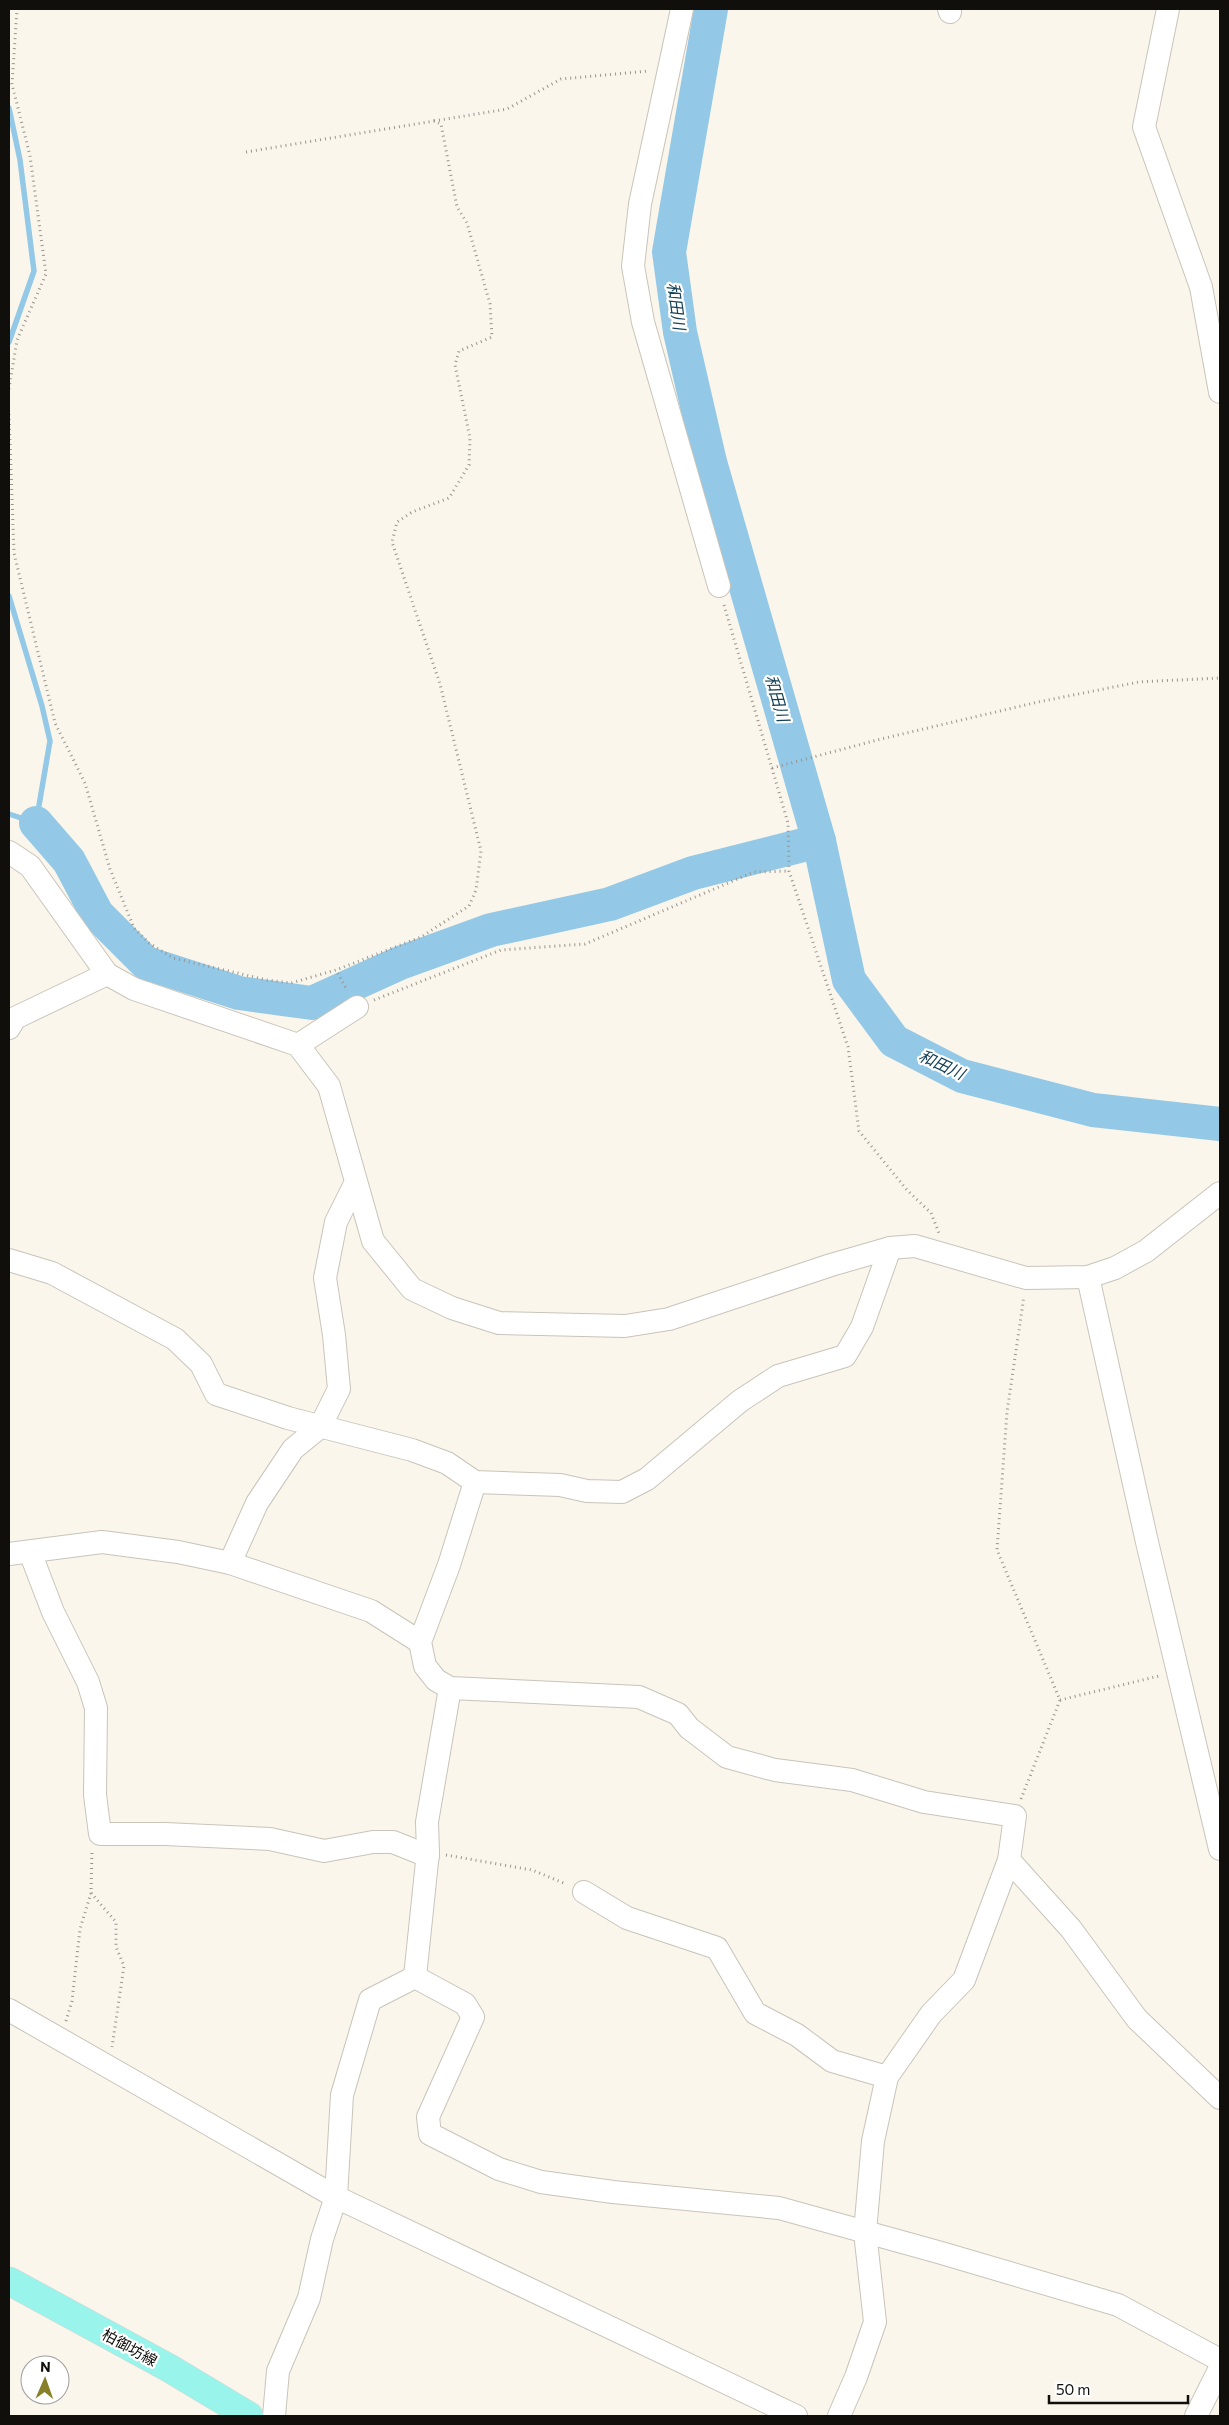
<svg xmlns="http://www.w3.org/2000/svg" width="1229" height="2425" font-family="Commissioner,'Noto Sans JP',sans-serif">
<style>
.lines{fill:none;stroke-linecap:round;stroke-linejoin:round}
.stream{stroke:#93c9e6;stroke-width:5.5}
.river{stroke:#93c9e6;stroke-width:34}
.minor-casing{stroke:#c9c4ba;stroke-width:24}
.major-casing{stroke:#d4d4d3;stroke-width:29}
.path{stroke:#98958e;stroke-width:3;stroke-dasharray:1 4;stroke-linecap:butt}
.minor{stroke:#fff;stroke-width:22}
.major{stroke:#99f5ec;stroke-width:28}
.labels{text-anchor:middle;dominant-baseline:central;stroke-width:4.5;stroke-linejoin:round;paint-order:stroke}
.street-label{font-size:15px;fill:#100f0b;stroke:#fff}
.water-label{font-size:16px;font-style:italic;fill:#154156;stroke:#fff}
</style>
<rect width="100%" height="100%" fill="#fbf6ec"/>
<g class="lines">
<g class="stream">
<path d="M9 108 20 160 34 271 9 342"/>
<path d="M9 596 42 706 50 741 36 823 9 814"/>
</g>
<g class="river">
<path d="M711 9 669 252 680 332 710 462 819 841 849 980 894 1041 962 1076 1093 1110 1220 1124"/>
<path d="M36 823 69 861 97 914 146 963 239 993 312 1003 400 963 491 930 610 904 693 873 819 841"/>
</g>
<defs>
<g id="minor">
<path d="M682 9 640 204 633 266 643 322 719 586"/>
<path d="M949 9 950 12"/>
<path d="M1168 9 1144 127 1201 287 1220 392"/>
<path d="M9 852 30 866 107 974 134 989 298 1045 329 1086 373 1241 412 1289 452 1308 499 1323 625 1326 669 1319 831 1265 890 1248 915 1246 1026 1278 1088 1277 1115 1268 1146 1251 1220 1193"/>
<path d="M9 1028 15 1018 107 974"/>
<path d="M298 1045 357 1007"/>
<path d="M9 1260 52 1273 175 1339 201 1364 216 1394 288 1418 412 1450 447 1463 475 1482 560 1485 587 1491 622 1492 647 1479 740 1401 778 1376 845 1356 862 1327 890 1248"/>
<path d="M1088 1277 1147 1542 1220 1849"/>
<path d="M475 1482 449 1565 420 1642 425 1666 436 1680 450 1688 639 1697 678 1714 689 1728 727 1757 775 1770 852 1780 924 1802 1015 1816 1009 1860 964 1980 931 2014 887 2077 873 2141 865 2232 875 2322 856 2377 839 2416"/>
<path d="M30 1552 53 1612 88 1682 96 1708 95 1795 100 1834H165L270 1839 324 1851 373 1842H393L428 1856"/>
<path d="M9 1554 102 1542 178 1552 230 1563 371 1611 420 1642"/>
<path d="M230 1563 257 1503 293 1449 320 1427 339 1389 334 1335 325 1278 336 1222 356 1182"/>
<path d="M1009 1860 1071 1929 1137 2019 1220 2098"/>
<path d="M584 1892 627 1918 717 1948 755 2013 797 2035 832 2061 887 2077"/>
<path d="M415 1977 465 2004 473 2017 428 2117 430 2134 499 2169 541 2182 613 2192 779 2208 938 2252 1118 2305 1220 2360"/>
<path d="M9 2010 336 2197 796 2416"/>
<path d="M274 2416 278 2371 309 2298 322 2239 336 2197 342 2095 370 2000 415 1977 428 1852 427 1822 450 1688"/>
<path d="M1196 2416 1220 2368"/>
</g>
<path id="major" d="M9 2281 169 2368 249 2416"/>
</defs>
<use href="#minor" class="minor-casing"/>
<use href="#major" class="major-casing"/>
<g class="path">
<path d="M434 121 507 109 561 79 649 71"/>
<path d="M246 152 434 121 441 124 457 207 467 223 490 304 492 337 459 351 455 365 470 438 469 465 449 498 412 512 397 522 392 542 440 684 481 851 476 890 469 906 421 937 336 970"/>
<path d="M9 389 17 340 46 274 30 156 12 84 17 9"/>
<path d="M9 414 14 553 55 723 85 783 110 869 134 928 149 943 173 958 267 980 291 983 336 970 347 990"/>
<path d="M724 605 788 823 789 871 848 1047 859 1131 907 1190 931 1213 939 1233"/>
<path d="M772 768 881 739 1038 702 1139 682 1220 678"/>
<path d="M374 1000 501 950 585 944 754 872 789 871"/>
<path d="M1060 1700 1159 1676"/>
<path d="M1021 1799 1060 1700 997 1550 1007 1412 1024 1296"/>
<path d="M446 1855 532 1870 566 1884"/>
<path d="M91 1893 116 1922V1947L124 1966 112 2047"/>
<path d="M66 2021 72 2001 80 1929 91 1893 92 1850"/>
</g>
<use href="#minor" class="minor"/>
<use href="#major" class="major"/>
</g>
<g class="labels">
<g class="street-label">
<text transform="translate(130 2347) rotate(29)">柏御坊線</text>
</g>
<g class="water-label">
<text transform="translate(677 306) rotate(82)">和田川</text>
<text transform="translate(778 698) rotate(74)">和田川</text>
<text transform="translate(942 1064) rotate(25)">和田川</text>
</g>
</g>
<rect width="1229" height="2425" fill="none" stroke="#100f0b" stroke-width="20"/>
<g transform="translate(45 2380) rotate(2)"><circle r="24" fill="#ffffff" stroke="#9f9f9d"/>
<path d="M0-4L9 19L0 12L-9 19Z" fill="#878028"/>
<text y="-8" font-size="14" font-weight="bold" text-anchor="middle" fill="#100f0b">N</text>
</g>
<path d="M1049 2395v8h139v-8" fill="none" stroke="#100f0b" stroke-width="2.5"/>
<text x="1056" y="2395" font-size="15" fill="#100f0b" stroke="#ffffff" stroke-width="4" paint-order="stroke">50 m</text>
</svg>
